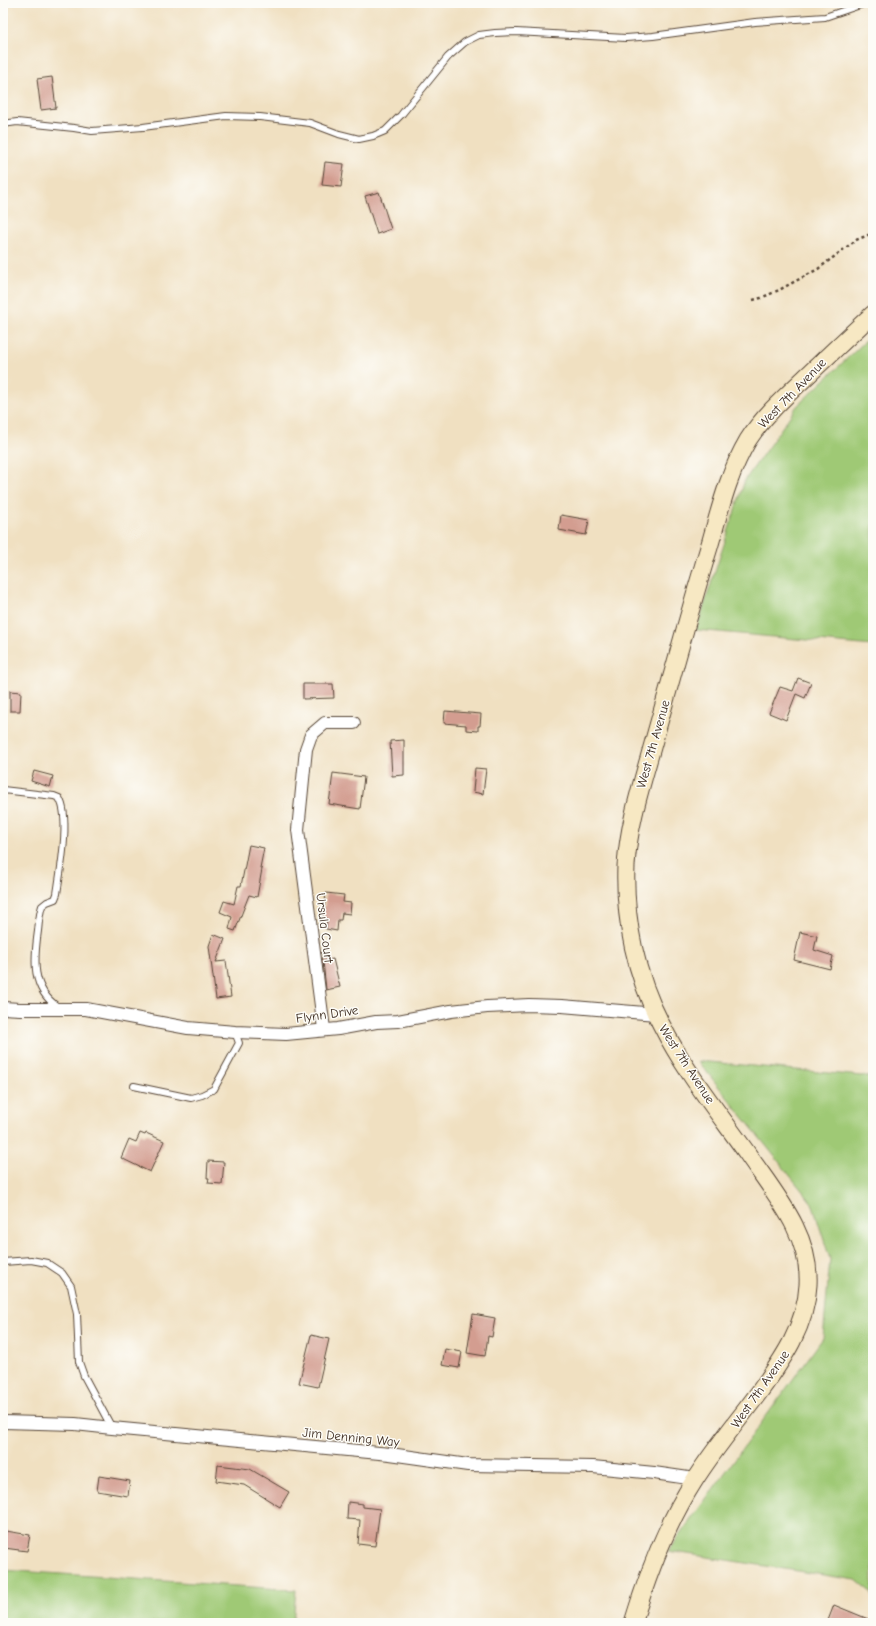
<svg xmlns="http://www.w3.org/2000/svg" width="876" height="1626" font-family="'Comic Neue',sans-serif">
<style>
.green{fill:#9fc975;stroke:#6d7a4a}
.building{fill:#d39d90}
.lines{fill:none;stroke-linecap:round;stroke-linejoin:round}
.lane-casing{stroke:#564536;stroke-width:8}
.street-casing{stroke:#564536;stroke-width:14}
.secondary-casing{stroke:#564536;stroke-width:19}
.path{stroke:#564536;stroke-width:2.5;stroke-dasharray:3 3;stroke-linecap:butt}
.lane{stroke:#fff;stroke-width:6}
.street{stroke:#fff;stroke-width:12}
.secondary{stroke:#f7e8c3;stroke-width:17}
.labels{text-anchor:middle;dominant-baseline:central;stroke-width:3;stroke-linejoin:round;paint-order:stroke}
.street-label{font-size:13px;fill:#3b2a1e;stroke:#fdfcf7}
</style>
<rect width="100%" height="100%" fill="#fdfcf7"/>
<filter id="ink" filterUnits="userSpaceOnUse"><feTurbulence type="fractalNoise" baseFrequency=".025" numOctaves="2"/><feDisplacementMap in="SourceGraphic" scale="8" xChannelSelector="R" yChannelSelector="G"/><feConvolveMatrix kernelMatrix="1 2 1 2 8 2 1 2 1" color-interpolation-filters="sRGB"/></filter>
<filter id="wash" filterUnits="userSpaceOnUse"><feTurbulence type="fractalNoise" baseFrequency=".012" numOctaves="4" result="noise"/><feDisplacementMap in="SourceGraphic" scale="16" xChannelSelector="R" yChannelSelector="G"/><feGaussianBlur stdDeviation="0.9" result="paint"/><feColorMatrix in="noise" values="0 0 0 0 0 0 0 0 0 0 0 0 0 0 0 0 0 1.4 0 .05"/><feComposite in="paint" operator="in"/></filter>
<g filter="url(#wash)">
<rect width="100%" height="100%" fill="#f0e0c1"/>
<g class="green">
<path d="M873 334V646L696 630 745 480 797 406Z"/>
<path d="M698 1061 873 1077V1598L872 1593 856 1580 668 1551 823 1338 830 1259 812 1203Z"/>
<path d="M3 1570 296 1590 293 1623H3Z"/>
</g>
<g id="blocks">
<g class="building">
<path d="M52 77 56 108 41 110 37 79Z"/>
<path d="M325 162 344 164 341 187 322 185Z"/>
<path d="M379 192 391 229 377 234 365 196Z"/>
<path d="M561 515 589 520 586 535 559 530Z"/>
<path d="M798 678 811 683 805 698 796 694 786 720 769 713 780 687 793 691Z"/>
<path d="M303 684H333L334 698 303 699Z"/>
<path d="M10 691 21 692 20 711H10Z"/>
<path d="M445 711 481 714 480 726H478V731L466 730V725L444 723Z"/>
<path d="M404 740V775L392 776 390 741Z"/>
<path d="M475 768 486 769 483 794 473 792Z"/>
<path d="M34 771 53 776 50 787 31 781Z"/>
<path d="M333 773 364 777 360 809 329 804Z"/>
<path d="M249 845 264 848 260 868 262 869 257 897 249 895 235 931 229 929 232 917 220 912 224 901 234 904 238 886H241Z"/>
<path d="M326 893 344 895 343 902 351 903 350 914 342 913 341 920H338L337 931 326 929 327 919 323 918Z"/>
<path d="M800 932 817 936 814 950 833 956 830 969 794 960Z"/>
<path d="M213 934 225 939 216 962 226 961 231 997 216 999 209 946Z"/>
<path d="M333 959 340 987 326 990 323 961Z"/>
<path d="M140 1133 145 1135 146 1133 164 1141 150 1172 121 1158 129 1139 136 1142Z"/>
<path d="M208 1161 224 1162 222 1184 208 1183 209 1178H207Z"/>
<path d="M473 1314 495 1318 492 1337 488 1336 485 1356 467 1353Z"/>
<path d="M311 1335 329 1339 318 1387 299 1383Z"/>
<path d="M445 1349 462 1352 459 1368 442 1365Z"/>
<path d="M218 1465 250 1469 289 1492 280 1507 244 1485 216 1481Z"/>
<path d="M99 1476 130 1481 128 1496 97 1491Z"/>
<path d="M348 1502 363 1504V1507L380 1509 375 1546 358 1544 360 1520 347 1519Z"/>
<path d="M6 1531 30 1535 27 1551 4 1548Z"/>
<path d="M834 1605 873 1621V1623H827Z"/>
</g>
</g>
</g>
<g filter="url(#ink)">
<use href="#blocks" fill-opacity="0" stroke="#564536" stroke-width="1"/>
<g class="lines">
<defs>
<g id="lane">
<path d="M3 124 17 122 74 128 92 131 143 127 226 116 260 117 310 123 339 134 359 139 373 136 385 131 401 115 448 57 465 42 479 35 495 33 516 32 626 38 653 36 755 22 825 17 866 3"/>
<path d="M3 790 54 796 59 798C71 816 60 873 57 894L55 899 47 902 42 906C39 915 39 923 38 931 34 959 31 989 58 1007"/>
<path d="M134 1086 191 1098 202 1095 214 1089 239 1043 235 1032"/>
<path d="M3 1262 31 1260 47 1263 62 1273 71 1286 77 1314 79 1362 84 1376 112 1428"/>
</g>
<g id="street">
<path d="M3 1008 20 1009H86L188 1028 235 1032 286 1034 338 1029 376 1022 398 1021 451 1011 487 1007 529 1005 562 1006 656 1014"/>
<path d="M324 1029 298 830 306 749 311 735 325 723H354"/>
<path d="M3 1422 75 1424 112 1428 390 1454 468 1465 593 1467 654 1473 695 1479"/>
</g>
<path id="secondary" d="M633 1623C648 1573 666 1525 694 1481 714 1449 738 1421 760 1391 783 1359 806 1326 808 1285 811 1234 774 1193 747 1153 717 1111 684 1070 661 1024 636 976 624 920 626 866 628 830 639 793 649 758 659 722 669 687 679 651 689 615 699 580 710 544 720 509 729 472 748 440 764 415 787 395 808 375 830 354 851 334 873 314"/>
</defs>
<use href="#lane" class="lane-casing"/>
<use href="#street" class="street-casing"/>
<use href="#secondary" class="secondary-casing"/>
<path class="path" d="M753 300 761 298 779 290 818 269 856 240 873 233"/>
<use href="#lane" class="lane"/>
<use href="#street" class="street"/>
<use href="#secondary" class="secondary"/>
</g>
</g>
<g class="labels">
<g class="street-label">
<text transform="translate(792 393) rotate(-46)">West 7th Avenue</text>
<text transform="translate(653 744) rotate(-74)">West 7th Avenue</text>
<text transform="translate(325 928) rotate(83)">Ursula Court</text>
<text transform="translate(327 1014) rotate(-8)">Flynn Drive</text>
<text transform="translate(687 1064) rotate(57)">West 7th Avenue</text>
<text transform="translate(760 1389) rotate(-55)">West 7th Avenue</text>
<text transform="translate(351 1437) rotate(6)">Jim Denning Way</text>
</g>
</g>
<rect width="876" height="1626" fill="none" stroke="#fdfcf7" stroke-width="16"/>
</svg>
